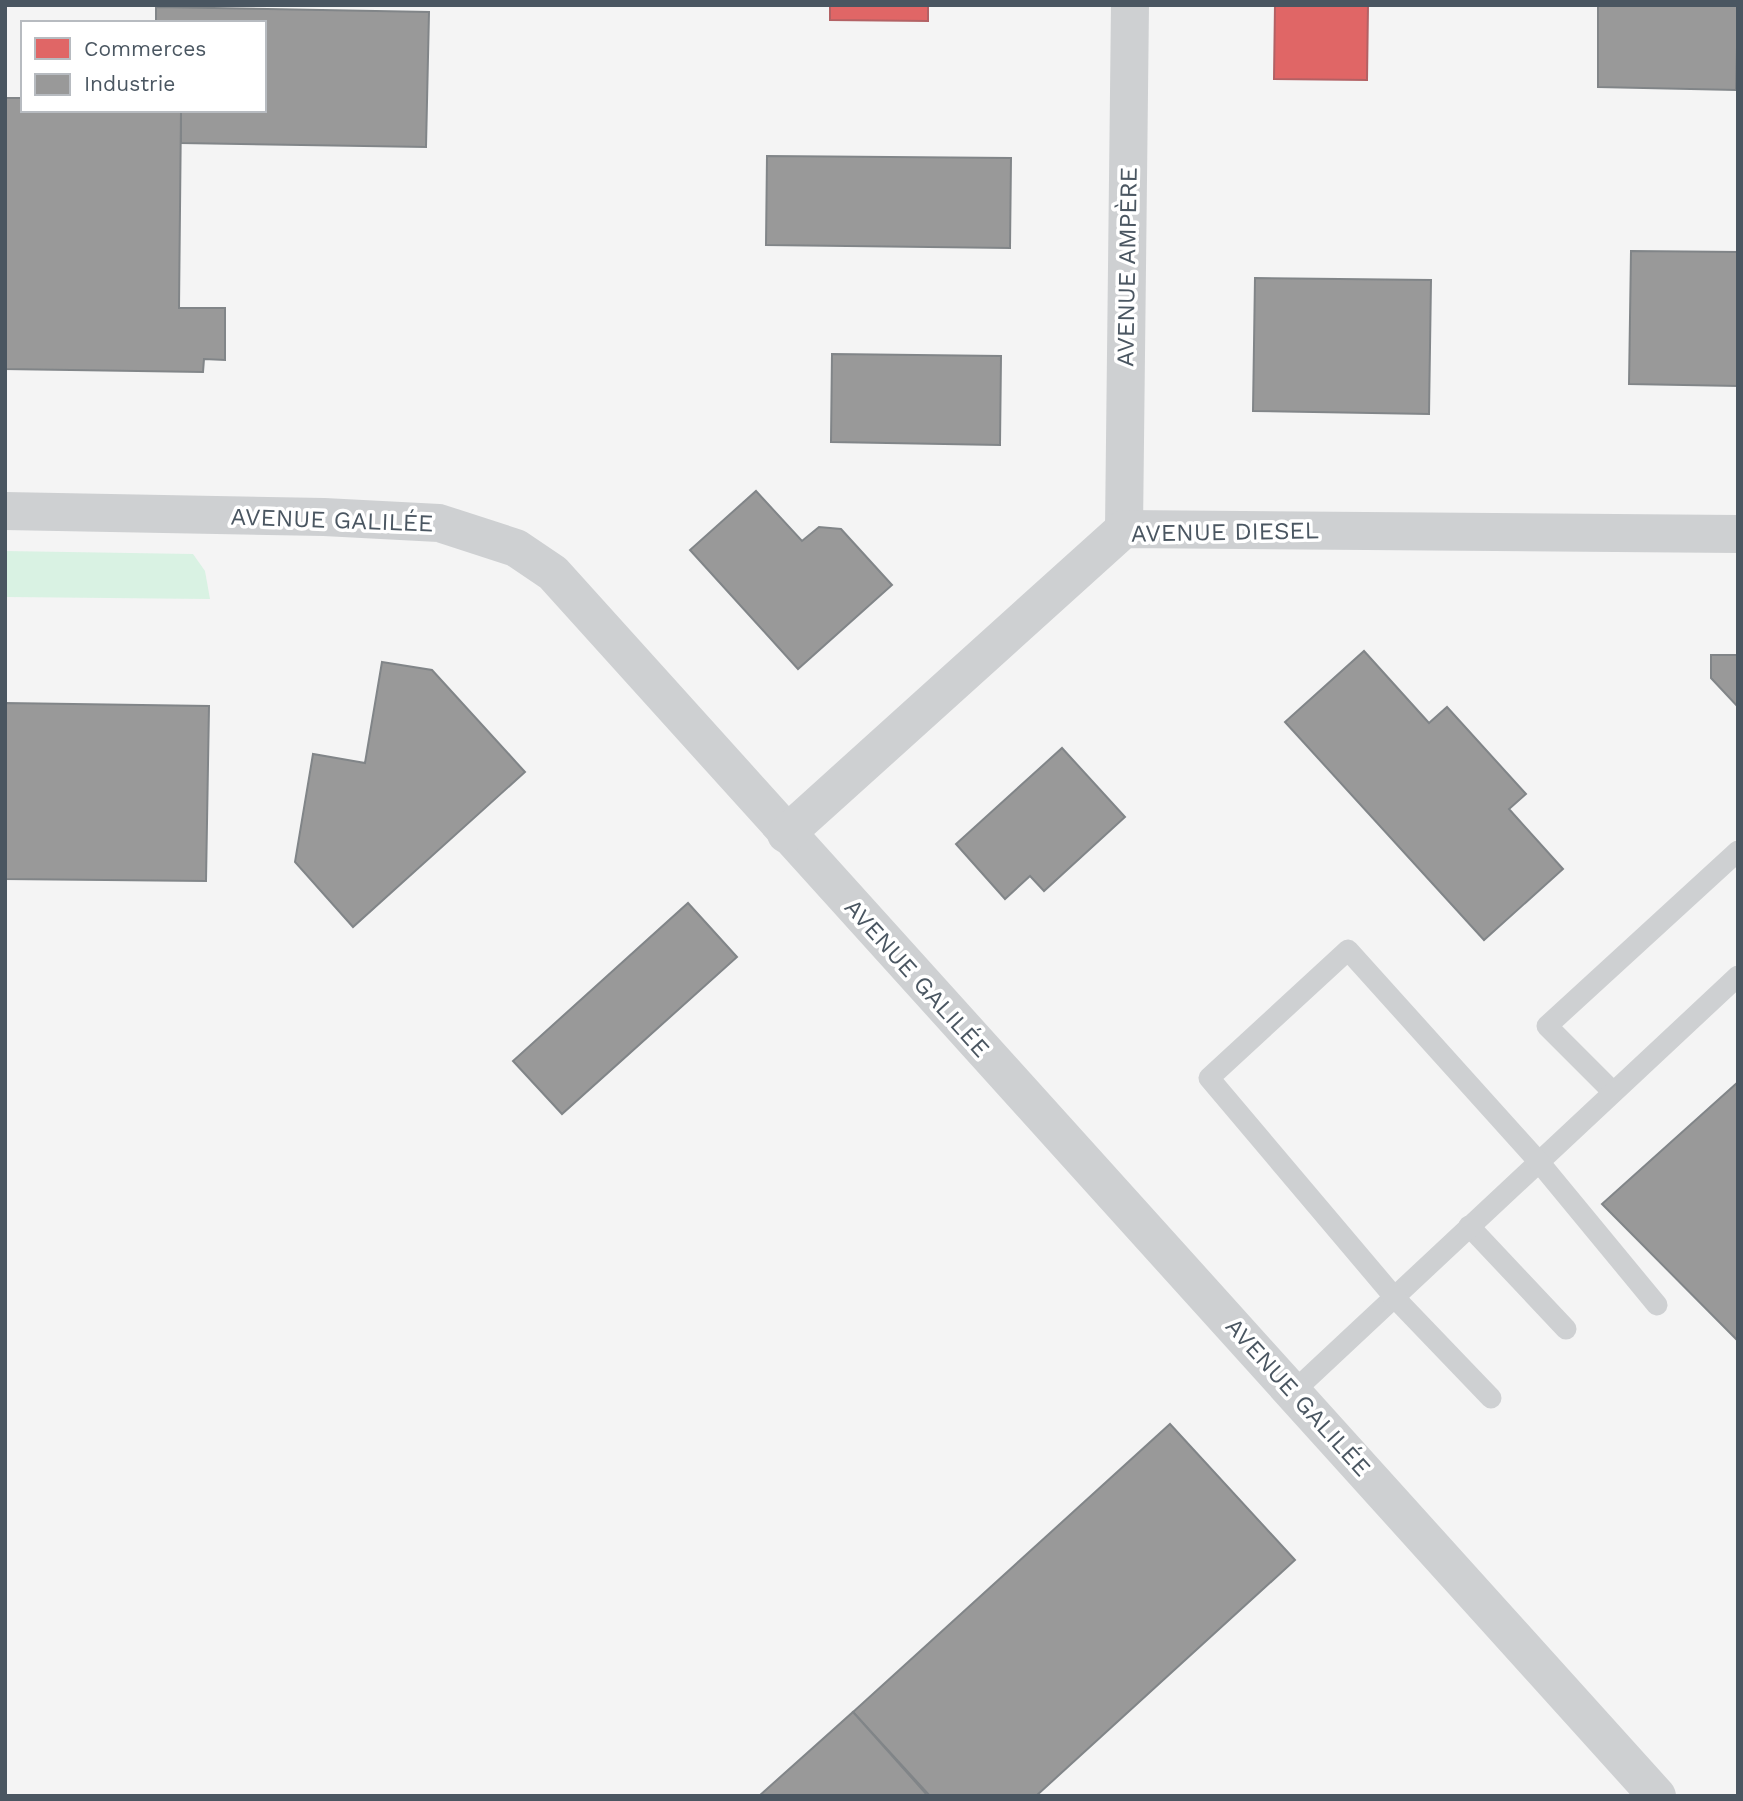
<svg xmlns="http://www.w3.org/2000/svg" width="1743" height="1801" font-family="'Work Sans',sans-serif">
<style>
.green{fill:#d9f2e3}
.shops{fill:#e06666;stroke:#b36164;stroke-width:2}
.industry{fill:#999;stroke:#818588;stroke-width:2}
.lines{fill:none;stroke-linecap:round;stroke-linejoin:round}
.service{stroke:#ced0d2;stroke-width:21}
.minor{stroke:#ced0d2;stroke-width:38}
.labels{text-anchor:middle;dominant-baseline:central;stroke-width:7;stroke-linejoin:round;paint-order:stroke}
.street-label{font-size:24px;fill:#4a5661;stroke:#fff}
</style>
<rect width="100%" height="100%" fill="#f4f4f4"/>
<path class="green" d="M5 551 193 554 205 571 210 599 7 597 5 624Z"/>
<g class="shops">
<path d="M830 5H928V21L830 20Z"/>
<path d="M1275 5H1368L1367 80 1274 79Z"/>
</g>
<g class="industry">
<path d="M1598 5H1738L1736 90 1598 87Z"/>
<path d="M156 7 429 12 426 147 181 143V110H264V23H156Z"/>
<path d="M5 98H23V110H181L179 308H225V360L204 359 203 372 5 369Z"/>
<path d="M767 156 1011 158 1010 248 766 245Z"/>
<path d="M1631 251 1738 252V386L1629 384Z"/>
<path d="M1255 278 1431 280 1429 414 1253 411Z"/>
<path d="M832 354 1001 356 1000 445 831 442Z"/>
<path d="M756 491 802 541 819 527 841 529 892 585 798 669 690 550Z"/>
<path d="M1364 651 1429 723 1447 707 1526 794 1509 809 1563 869 1484 940 1285 722Z"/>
<path d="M1711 655H1738V707L1711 678Z"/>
<path d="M382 662 432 670 525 772 353 927 295 862 313 754 365 763Z"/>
<path d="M5 703 209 706 206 881 5 879Z"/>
<path d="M1062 748 1125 817 1044 891 1030 876 1005 899 956 844Z"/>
<path d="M688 903 737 957 562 1114 513 1061Z"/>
<path d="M1738 1082V1341L1602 1204Z"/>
<path d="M1170 1424 1295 1560 1036 1796H930L853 1712Z"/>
<path d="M853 1712 928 1796H759Z"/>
</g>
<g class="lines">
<g class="service">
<path d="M1613 1092 1547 1026 1738 851"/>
<path d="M1469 1226 1566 1329"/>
<path d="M1293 1392 1738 976"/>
<path d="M1491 1398 1395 1298 1209 1078 1348 950 1539 1162 1657 1305"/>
</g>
<g class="minor">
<path d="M5 511 324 517 439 523 516 548 553 573 1657 1796"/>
<path d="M1124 529 1130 5"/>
<path d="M786 834 1124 529 1738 534"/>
</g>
</g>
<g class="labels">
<g class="street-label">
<text transform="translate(1127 267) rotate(-89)">AVENUE AMPÈRE</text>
<text transform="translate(332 520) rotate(2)">AVENUE GALILÉE</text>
<text transform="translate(1225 532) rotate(-1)">AVENUE DIESEL</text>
<text transform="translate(917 978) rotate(48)">AVENUE GALILÉE</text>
<text transform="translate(1298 1397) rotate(48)">AVENUE GALILÉE</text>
</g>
</g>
<rect width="1743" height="1801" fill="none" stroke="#4a5661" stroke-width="14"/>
<rect x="21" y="21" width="245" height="91" fill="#ffffff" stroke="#b7bbc0" stroke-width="2"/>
<rect x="35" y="38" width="35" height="21" fill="#e06666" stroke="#b7bbc0" stroke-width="2"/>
<text x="84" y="56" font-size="21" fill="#4a5661">Commerces</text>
<rect x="35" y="74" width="35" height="21" fill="#999999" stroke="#b7bbc0" stroke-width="2"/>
<text x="84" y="91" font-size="21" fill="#4a5661">Industrie</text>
</svg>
